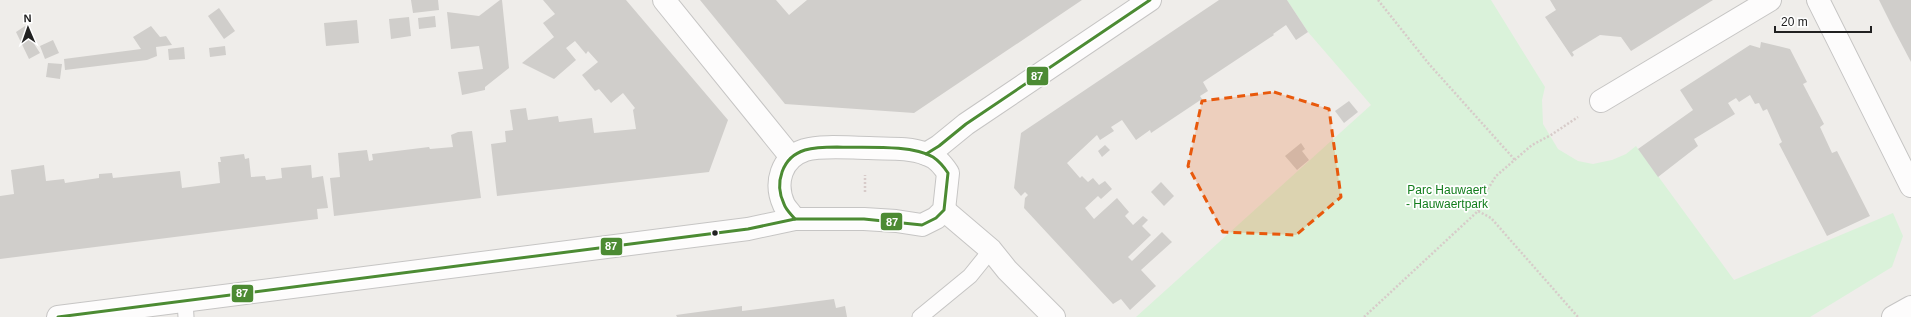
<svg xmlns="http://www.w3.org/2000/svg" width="1911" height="317" font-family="Arial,sans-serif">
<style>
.park{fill:#daf2da}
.building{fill:#d0cecb}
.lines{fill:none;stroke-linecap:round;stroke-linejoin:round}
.lane-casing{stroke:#c6c5c4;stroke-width:17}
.street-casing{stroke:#c6c5c4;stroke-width:24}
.path{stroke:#d7cbc9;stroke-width:2.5;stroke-dasharray:2 2;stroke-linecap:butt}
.lane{stroke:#fdfcfc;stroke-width:15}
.street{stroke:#fdfcfc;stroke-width:22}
.bus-1-casing{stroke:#fff;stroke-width:6}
.bus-1{stroke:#4c8b33;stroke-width:3}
.marked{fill:#e8590c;fill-opacity:0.2;stroke:#e8590c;stroke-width:3;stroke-dasharray:8 5;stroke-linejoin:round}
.bus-dot{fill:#212121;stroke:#fff;stroke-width:1.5}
.labels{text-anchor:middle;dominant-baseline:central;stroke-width:3.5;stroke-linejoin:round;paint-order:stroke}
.park-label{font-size:12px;fill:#127d1c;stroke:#fff}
.line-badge{stroke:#fff;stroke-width:1.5}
.badge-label{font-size:11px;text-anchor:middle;font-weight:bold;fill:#fff}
</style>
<rect width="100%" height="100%" fill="#efedea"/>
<path class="park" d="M1287 0H1491L1545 87 1542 100 1543 124 1558 149 1578 161 1593 164 1612 160 1626 154 1636 146 1734 280 1893 213 1903 236 1892 267 1810 317H1136L1371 105 1308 32Z"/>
<g class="building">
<path d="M411 0H438L439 10 413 13Z"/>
<path d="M500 0H502L509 68 485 87V90L462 95 458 72 483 69 479 46 451 49 447 12 479 16Z"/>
<path d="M543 0H626L728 120 709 172 497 196 491 144 506 142 505 131 513 130 510 110 526 108 528 120 558 116 559 122 592 118 594 133 636 129 633 110 635 108 623 93 611 103 599 89 595 91 582 75 598 62 588 51 586 54 575 41 566 48 576 60 554 79 522 63 554 37 543 23 555 14Z"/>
<path d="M700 0H776L789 15 807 0H1082L914 113 785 104Z"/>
<path d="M1219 0H1287L1308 32 1296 40 1286 25 1273 34 1274 35 1203 82 1208 91 1200 96 1202 99 1151 133 1150 130 1136 140 1122 120 1111 127 1114 131 1100 140 1097 135 1067 163 1080 178 1082 176 1088 182 1093 178 1099 185 1105 181 1112 189 1101 199 1098 196 1085 208 1094 219 1117 198 1129 212 1125 216 1133 225 1143 216 1148 220 1142 226 1151 235 1128 257 1132 261 1162 232 1172 242 1141 270 1156 286 1130 310 1121 299 1113 304 1024 208 1025 198 1028 195 1025 192 1021 196 1014 188 1021 133Z"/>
<path d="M1550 0H1713L1631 51 1621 37 1600 35 1572 52 1574 55 1572 57 1545 17 1556 10Z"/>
<path d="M1879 0H1911V62L1892 26Z"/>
<path d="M219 8 235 31 224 39 208 16Z"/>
<path d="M435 16 436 27 419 29 418 18Z"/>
<path d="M409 17 411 36 391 39 389 19Z"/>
<path d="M357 20 359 43 326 46 324 23Z"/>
<path d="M25 26 33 37 31 39 40 53 29 59 16 32Z"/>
<path d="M151 26 160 37 166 36 172 45 156 47 157 56 147 60 65 70 64 59 141 49 133 37Z"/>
<path d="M53 40 59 53 45 59 40 46Z"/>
<path d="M1761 42 1790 49 1807 82 1803 84 1824 124 1820 127 1832 153 1837 151 1870 216 1827 236 1779 144 1782 142 1767 109 1763 111 1759 103 1755 104 1750 95 1739 102 1736 98 1728 103 1735 114 1694 139 1698 146 1658 177 1638 149 1693 110 1680 90 1750 45 1760 48Z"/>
<path d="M225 46 226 55 210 57 209 48Z"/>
<path d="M184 47 185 59 169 60 168 49Z"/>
<path d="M48 63 62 64 60 79 46 77Z"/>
<path d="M1349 101 1358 112 1344 123 1335 111Z"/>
<path d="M472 131 481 198 334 216 330 178 340 177 338 153 367 150 369 161 373 160 372 154 429 147 430 149 453 147 451 135 458 132Z"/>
<path d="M1301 143 1305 149 1302 151 1309 160 1297 170 1285 156Z"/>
<path d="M1105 145 1110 150 1102 157 1098 151Z"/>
<path d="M244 154 245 159 249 158 251 177 265 176 266 180 282 178 281 168 311 165 312 178 323 176 328 208 317 209 318 219 0 259V196L14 194 11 170 44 165 46 181 64 179 65 183 99 178V174L112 173 113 178 180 171 182 188 220 183 218 162H221L220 157Z"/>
<path d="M1161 182 1174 196 1164 206 1151 192Z"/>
<path d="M834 299 836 308 845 306 847 317H677L676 315 742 306V311Z"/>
</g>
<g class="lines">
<defs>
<g id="lane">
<path d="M185 301 186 317"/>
<path d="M920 317 970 276 991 250"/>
</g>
<g id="street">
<path d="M664 0 791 157"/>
<path d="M1818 0 1911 186"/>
<path d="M1601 101 1770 0"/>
<path d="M926 154 939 146 966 124 1150 0"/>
<path d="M944 210 991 250 1007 270 1054 317"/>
<path d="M58 317 748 229 795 219H864L896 221 922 225 936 218 944 210 948 173C942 164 937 158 926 154 908 147 887 149 869 148 851 148 822 145 805 150 781 158 774 183 784 205 787 210 792 215 795 219"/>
<path d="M1893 317 1911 307"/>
</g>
</defs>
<use href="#lane" class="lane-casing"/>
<use href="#street" class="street-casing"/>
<g class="path">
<path d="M1378 0 1429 64 1515 160"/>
<path d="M865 192V175"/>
<path d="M1478 211 1486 192 1496 176 1532 145 1551 135 1578 117"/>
<path d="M1364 317 1478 211 1491 218 1578 317"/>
</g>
<use href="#lane" class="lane"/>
<use href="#street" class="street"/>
<defs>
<g id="bus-1">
<path d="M837 147C863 148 911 144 933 157 939 161 944 167 948 173L944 210 936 218 922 225 864 219H795C791 214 786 210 784 204 774 183 782 157 805 150 815 147 826 147 837 147Z"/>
<path d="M926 154 939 146 966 124 1150 0"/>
<path d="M58 317 748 229 795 219"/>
</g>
</defs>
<use href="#bus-1" class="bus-1-casing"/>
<use href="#bus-1" class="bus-1"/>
</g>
<path class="marked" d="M1274 92 1329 109 1341 197 1296 235 1223 232 1188 166 1202 101Z"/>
<circle class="bus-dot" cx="715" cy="233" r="3.5"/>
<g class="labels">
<g class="park-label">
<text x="1447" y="190">Parc Hauwaert<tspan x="1447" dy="14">- Hauwaertpark</tspan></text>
</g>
</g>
<g class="line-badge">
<rect x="1026" y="66" width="23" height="20" rx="4" fill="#4c8b33"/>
<rect x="880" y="212" width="23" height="19" rx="4" fill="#4c8b33"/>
<rect x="600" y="237" width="23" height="19" rx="4" fill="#4c8b33"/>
<rect x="231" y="284" width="23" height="19" rx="4" fill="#4c8b33"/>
</g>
<g class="badge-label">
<text x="1037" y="80">87</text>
<text x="892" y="226">87</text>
<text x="611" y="250">87</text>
<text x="242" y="297">87</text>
</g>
<g transform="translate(28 28) rotate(358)" stroke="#ffffff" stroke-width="3" paint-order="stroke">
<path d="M0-3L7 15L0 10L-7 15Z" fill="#212121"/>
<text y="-6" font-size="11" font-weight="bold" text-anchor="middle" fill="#212121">N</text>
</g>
<path d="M1775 26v6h96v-6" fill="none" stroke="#212121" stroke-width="2"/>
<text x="1781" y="26" font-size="12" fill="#212121" stroke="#ffffff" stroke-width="3" paint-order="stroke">20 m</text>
</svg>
